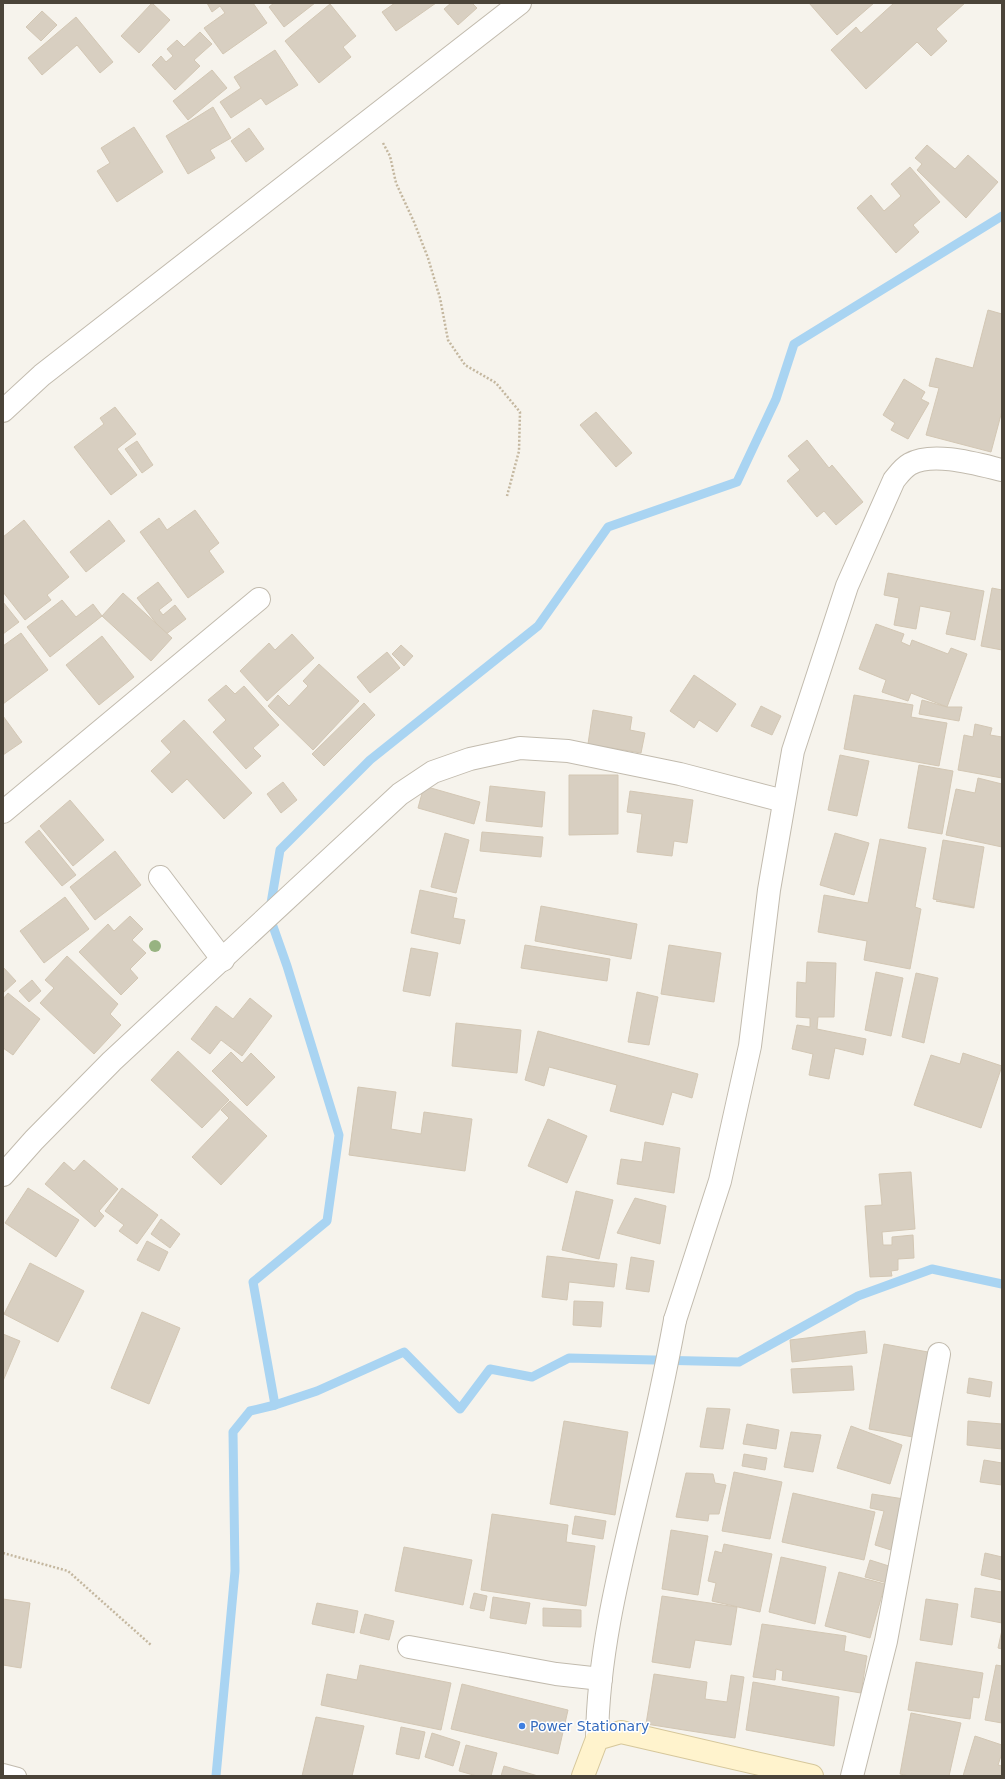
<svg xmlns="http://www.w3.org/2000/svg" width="1005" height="1779" font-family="'DejaVu Sans',sans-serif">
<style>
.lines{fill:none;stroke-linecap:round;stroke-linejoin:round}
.stream{stroke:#a9d4f2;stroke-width:9}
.building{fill:#d8cfc1;stroke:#d3c7b4}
.service-casing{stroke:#c2bbae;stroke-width:18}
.minor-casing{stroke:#c2bbae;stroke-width:24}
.tertiary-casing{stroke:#c2bbae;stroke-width:24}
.secondary-casing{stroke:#d6c79b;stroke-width:24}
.path{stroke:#c4b79f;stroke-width:2.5;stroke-dasharray:2 2;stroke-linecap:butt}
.service{stroke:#fff;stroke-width:16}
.minor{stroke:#fff;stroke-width:22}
.tertiary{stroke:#fff;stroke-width:22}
.secondary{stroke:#fff3cd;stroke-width:22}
.tree{fill:#97b381}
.shop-dot{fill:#3f7fe0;stroke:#fff;stroke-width:1.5}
.labels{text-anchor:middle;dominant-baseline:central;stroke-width:3;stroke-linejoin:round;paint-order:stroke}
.shop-label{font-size:14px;fill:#366cbe;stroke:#fff;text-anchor:start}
</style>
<rect width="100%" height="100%" fill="#f6f3ec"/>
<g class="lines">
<g class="stream">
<path d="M275 1405 253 1282 327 1221 339 1135 287 966 269 915 280 850 370 760 538 626 608 527 737 482 776 399 794 344 1002 216"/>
<path d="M216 1776 235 1571 233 1432 250 1411 275 1405 317 1391 404 1352 460 1409 490 1369 532 1377 569 1358 739 1362 858 1296 932 1269 1002 1284"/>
</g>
</g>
<g class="building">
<path d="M152 3 170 20 139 53 121 36Z"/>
<path d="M207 3H253L267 23 223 54 204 28 225 13 220 6 212 12Z"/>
<path d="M274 3H315L284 27 269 7Z"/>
<path d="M395 3H436L396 31 382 12Z"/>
<path d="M451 3H472L477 8 458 25 444 9Z"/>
<path d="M809 3H874L837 35Z"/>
<path d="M894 3H965L936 29 947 41 931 56 917 42 866 89 831 50 856 27 861 33Z"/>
<path d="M330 4 356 36 343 47 351 57 319 83 285 41Z"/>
<path d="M42 11 57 25 41 41 26 27Z"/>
<path d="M76 17 113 62 100 73 77 45 42 75 28 58Z"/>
<path d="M200 32 212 44 194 60 200 66 175 90 152 65 161 56 166 62 173 56 167 49 177 40 184 47Z"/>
<path d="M275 50 298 85 266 105 261 98 231 118 220 102 241 88 234 77Z"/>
<path d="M212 70 227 88 188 120 173 101Z"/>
<path d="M213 107 231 138 210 150 215 158 188 174 166 136Z"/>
<path d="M134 127 163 172 117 202 97 171 110 163 101 148Z"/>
<path d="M249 128 264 149 246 162 231 141Z"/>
<path d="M927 145 955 169 968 155 998 182 966 218 917 170 922 164 915 158Z"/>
<path d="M910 167 940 202 913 225 919 232 896 253 857 208 871 195 884 211 901 196 891 184Z"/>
<path d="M988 310 1002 314V411L991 452 926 435 939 388 929 386 936 358 973 368Z"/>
<path d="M904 379 925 392 921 399 929 403 908 439 891 430 895 423 883 415Z"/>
<path d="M115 407 136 434 117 449 137 475 111 495 74 447 104 424 100 418Z"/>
<path d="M596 412 632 453 616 467 580 425Z"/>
<path d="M807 440 829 468 832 465 863 502 836 525 824 511 817 517 787 481 800 470 788 456Z"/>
<path d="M137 441 153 465 142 473 125 449Z"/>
<path d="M195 510 219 543 209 551 224 572 188 598 140 532 159 518 167 530Z"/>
<path d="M24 520 69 577 47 595 51 600 25 620 3 592V537Z"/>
<path d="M109 520 125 541 86 572 70 552Z"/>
<path d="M888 573 984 591 975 640 946 634 951 612 920 606 916 629 894 625 899 598 884 595Z"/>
<path d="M158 582 172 600 159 610 163 615 175 605 186 619 165 635 137 598Z"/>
<path d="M992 588 1002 590V650L981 646Z"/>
<path d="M123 593 172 638 151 661 102 616Z"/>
<path d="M62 600 76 617 93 604 102 616 50 657 27 627Z"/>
<path d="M3 602 19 622 3 634Z"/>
<path d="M876 624 904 634 901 642 910 646 912 640 948 654 951 648 967 654 947 707 911 693 908 701 882 692 886 680 859 669Z"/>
<path d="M21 633 48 670 3 704V646Z"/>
<path d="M292 634 314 658 267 701 240 671 269 643 275 650Z"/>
<path d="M102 636 134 677 99 705 66 665Z"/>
<path d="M401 645 413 656 404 666 392 654Z"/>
<path d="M387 652 400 668 370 693 357 677Z"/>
<path d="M319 664 359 701 313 750 268 706 278 695 289 706 308 686 303 681Z"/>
<path d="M694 675 736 704 717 732 699 720 694 728 670 711Z"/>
<path d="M226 685 235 694 244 686 279 725 253 748 261 756 246 769 213 732 226 720 208 700Z"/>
<path d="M854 695 913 705 911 717 947 723 939 766 844 749Z"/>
<path d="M922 700 947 707H962L959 721 919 714Z"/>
<path d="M364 703 375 715 324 766 312 754Z"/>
<path d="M761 706 781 716 772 735 751 726Z"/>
<path d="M593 710 632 717 630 730 645 733 641 753 588 744Z"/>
<path d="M3 716 22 742 3 755Z"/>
<path d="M184 720 252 793 224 819 187 779 172 793 151 771 171 752 161 741Z"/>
<path d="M975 724 992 728 990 735 1002 737V778L958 770 964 735 973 737Z"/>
<path d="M840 755 869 761 857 816 828 810Z"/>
<path d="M919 765 953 771 942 834 908 828Z"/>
<path d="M569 775H618V834L569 835Z"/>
<path d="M978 778 1002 784V847L946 835 956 789 975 793Z"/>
<path d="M283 782 297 800 281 813 267 794Z"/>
<path d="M424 786 480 802 474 824 418 808Z"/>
<path d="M490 786 545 792 542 827 486 821Z"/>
<path d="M630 791 693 800 687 843 674 841 672 856 637 852 642 814 627 812Z"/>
<path d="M70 800 104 840 73 866 40 826Z"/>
<path d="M39 830 76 875 62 886 25 842Z"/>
<path d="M482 832 543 837 541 857 480 851Z"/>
<path d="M445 833 469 840 456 893 431 887Z"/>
<path d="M835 833 869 843 854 895 820 885Z"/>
<path d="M880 839 926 848 915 907 921 909 910 969 864 960 867 941 818 932 824 895 868 903Z"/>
<path d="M943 840 984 847 974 907 933 899Z"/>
<path d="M115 851 141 885 95 920 70 887Z"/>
<path d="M420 890 457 898 453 918 465 920 460 944 411 933Z"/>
<path d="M65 897 89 929 44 963 20 931Z"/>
<path d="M936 901H937L974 907V908Z"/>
<path d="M541 906 637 924 631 959 535 941Z"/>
<path d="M130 916 143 929 132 940 146 953 130 969 138 978 121 995 79 952 108 924 114 931Z"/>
<path d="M525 945 610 959 607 981 521 968Z"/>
<path d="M669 945 721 953 714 1002 661 994Z"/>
<path d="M411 948 438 953 430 996 403 991Z"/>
<path d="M67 956 118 1004 110 1014 121 1025 94 1054 40 1003 54 988 45 980Z"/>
<path d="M807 962 836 963 834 1017H818L817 1029 866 1039 863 1055 835 1048 829 1079 809 1075 813 1054 792 1049 797 1025 810 1027V1018L796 1017 797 982 806 983Z"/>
<path d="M3 967 16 981 3 993Z"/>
<path d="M876 972 903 978 891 1036 865 1030Z"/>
<path d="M916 973 938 978 924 1043 902 1037Z"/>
<path d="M32 980 41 991 29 1002 19 991Z"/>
<path d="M637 992 658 997 649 1045 628 1042Z"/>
<path d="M8 993 40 1019 13 1055 3 1048V999Z"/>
<path d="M250 998 272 1016 242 1056 221 1040 210 1054 191 1039 216 1006 233 1019Z"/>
<path d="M456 1023 521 1030 517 1073 452 1066Z"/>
<path d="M538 1031 698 1074 692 1098 672 1092 663 1125 610 1111 617 1085 549 1067 544 1086 525 1080Z"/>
<path d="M178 1051 229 1100 202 1128 151 1080Z"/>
<path d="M231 1052 242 1063 251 1053 275 1077 247 1106 212 1071Z"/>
<path d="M963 1053 1002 1066 981 1128 914 1105 931 1055 960 1064Z"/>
<path d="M358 1087 396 1092 391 1129 421 1134 424 1112 472 1119 465 1171 349 1155Z"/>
<path d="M230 1101 267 1136 221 1185 192 1157 229 1118 221 1110Z"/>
<path d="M548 1119 587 1136 567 1183 528 1166Z"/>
<path d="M645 1142 680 1148 674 1193 617 1184 621 1159 642 1162Z"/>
<path d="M84 1160 118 1189 99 1211 104 1216 95 1227 45 1184 64 1162 74 1171Z"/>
<path d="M911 1172 915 1229 882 1232 883 1245H892V1237L913 1235 914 1258 898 1259V1270L891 1271 892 1276 870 1277 865 1206 882 1205 879 1174Z"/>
<path d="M28 1188 79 1220 56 1257 5 1223Z"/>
<path d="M122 1188 158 1215 137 1244 119 1231 124 1225 105 1211Z"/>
<path d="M576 1191 613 1200 599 1259 562 1250Z"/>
<path d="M635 1198 666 1206 660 1244 617 1233Z"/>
<path d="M161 1219 180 1234 170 1248 151 1234Z"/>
<path d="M147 1241 168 1252 159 1271 137 1260Z"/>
<path d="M547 1256 617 1264 614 1287 569 1282 567 1300 542 1297Z"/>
<path d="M631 1257 654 1261 649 1292 626 1289Z"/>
<path d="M30 1263 84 1291 58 1342 4 1314Z"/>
<path d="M574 1301 603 1302 601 1327 573 1325Z"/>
<path d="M142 1312 180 1328 149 1404 111 1388Z"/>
<path d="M865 1331 867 1353 792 1362 790 1340Z"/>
<path d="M3 1334 20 1341 3 1381Z"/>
<path d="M884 1344 928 1352 913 1437 869 1429Z"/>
<path d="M852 1366 854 1390 793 1393 791 1369Z"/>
<path d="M969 1378 992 1382 990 1397 967 1393Z"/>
<path d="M707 1408 730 1409 723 1449 700 1447Z"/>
<path d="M564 1421 628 1432 615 1515 550 1504Z"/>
<path d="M968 1421 1002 1424V1449L967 1445Z"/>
<path d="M747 1424 779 1430 776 1449 743 1444Z"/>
<path d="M851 1426 902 1445 890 1484 837 1468Z"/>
<path d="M791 1432 821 1435 813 1472 784 1467Z"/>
<path d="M744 1454 767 1458 765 1470 742 1466Z"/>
<path d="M984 1460 1002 1463V1485L980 1482Z"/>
<path d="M734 1472 782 1482 770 1539 722 1531Z"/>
<path d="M686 1473 713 1474 715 1483 726 1485 719 1514H709L708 1521 676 1517Z"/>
<path d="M793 1493 875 1512 864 1560 782 1542Z"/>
<path d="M872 1494 904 1499 891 1550 875 1545 884 1511 870 1508Z"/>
<path d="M492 1514 568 1525 566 1542 595 1546 586 1606 481 1590Z"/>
<path d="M575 1516 606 1521 603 1539 572 1534Z"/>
<path d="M671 1530 708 1536 698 1595 662 1589Z"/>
<path d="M724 1544 772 1554 760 1612 712 1601 716 1583 708 1581 715 1551 722 1553Z"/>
<path d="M404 1547 472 1560 463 1605 395 1591Z"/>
<path d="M985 1553 1002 1557V1580L981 1575Z"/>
<path d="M781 1557 826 1567 815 1624 769 1612Z"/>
<path d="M870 1560 892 1567 887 1583 865 1577Z"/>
<path d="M839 1572 885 1584 870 1638 825 1626Z"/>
<path d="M975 1588 1002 1592V1623L971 1617Z"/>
<path d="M474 1593 487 1596 484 1611 470 1608Z"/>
<path d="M662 1596 737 1607 731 1645 695 1640 690 1668 652 1662Z"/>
<path d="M493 1597 530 1603 526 1624 490 1618Z"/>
<path d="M3 1599 30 1603 21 1668 3 1665Z"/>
<path d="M926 1599 958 1604 952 1645 920 1640Z"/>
<path d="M317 1603 358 1611 354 1633 312 1624Z"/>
<path d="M543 1608 581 1610V1627L543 1626Z"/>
<path d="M365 1614 394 1621 389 1640 360 1633Z"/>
<path d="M762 1624 846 1636 844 1651 867 1656 861 1693 782 1680 783 1671 776 1669 775 1680 753 1677Z"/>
<path d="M1002 1630V1649L998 1648Z"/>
<path d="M916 1662 983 1673 979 1698 973 1697 970 1719 908 1710Z"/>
<path d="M360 1665 451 1683 441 1730 321 1705 327 1674 357 1680Z"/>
<path d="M996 1665 1002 1666V1723L985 1720Z"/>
<path d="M654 1674 707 1682 705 1699 727 1702 731 1675 744 1677 735 1738 646 1724Z"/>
<path d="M753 1682 839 1697 834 1746 746 1730Z"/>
<path d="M462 1684 568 1710 558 1754 451 1729Z"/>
<path d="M911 1713 961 1723 949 1776H909L900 1774Z"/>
<path d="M316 1717 364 1726 352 1776H302Z"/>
<path d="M401 1727 425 1732 419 1759 396 1754Z"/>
<path d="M432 1733 460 1742 453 1766 425 1757Z"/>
<path d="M975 1736 1002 1745V1753L998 1765 1002 1766V1776H963Z"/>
<path d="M466 1745 497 1753 491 1776H477L459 1771Z"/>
<path d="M504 1766 538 1776H501Z"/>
</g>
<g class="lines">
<defs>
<path id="service" d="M3 1772 18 1776"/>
<g id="minor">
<path d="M3 411 42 375 520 3"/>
<path d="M3 812 259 599"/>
<path d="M160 877 223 960"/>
<path d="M3 1175 34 1140 112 1061 400 794 433 772 470 759 520 748 568 751 680 774 784 801"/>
<path d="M409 1647 556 1674 601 1679"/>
<path d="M597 1739C598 1652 620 1567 640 1483 653 1429 665 1375 675 1320"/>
<path d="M852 1776 886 1641 939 1354"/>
</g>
<path id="tertiary" d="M675 1320 720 1181 750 1046 769 890 793 751 847 586 894 480C899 474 903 468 910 464 933 451 977 464 1002 470"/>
<path id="secondary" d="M583 1776 597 1739 621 1732 812 1776"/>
</defs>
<use href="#service" class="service-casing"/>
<use href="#minor" class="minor-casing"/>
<use href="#tertiary" class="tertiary-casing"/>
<use href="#secondary" class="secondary-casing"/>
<g class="path">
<path d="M383 143 390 156 396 183 414 222 428 258 440 298 448 340 465 365 496 383 520 412 519 451 507 496"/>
<path d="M3 1553 68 1571 151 1645"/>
</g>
<use href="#service" class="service"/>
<use href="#minor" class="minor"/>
<use href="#tertiary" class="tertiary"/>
<use href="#secondary" class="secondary"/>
</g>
<circle class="tree" cx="155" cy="946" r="6"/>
<circle class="shop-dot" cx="522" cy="1726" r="4"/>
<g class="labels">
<g class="shop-label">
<text x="530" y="1726">Power Stationary</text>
</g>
</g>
<rect width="1005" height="1779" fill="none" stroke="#4b4439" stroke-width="8"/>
</svg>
